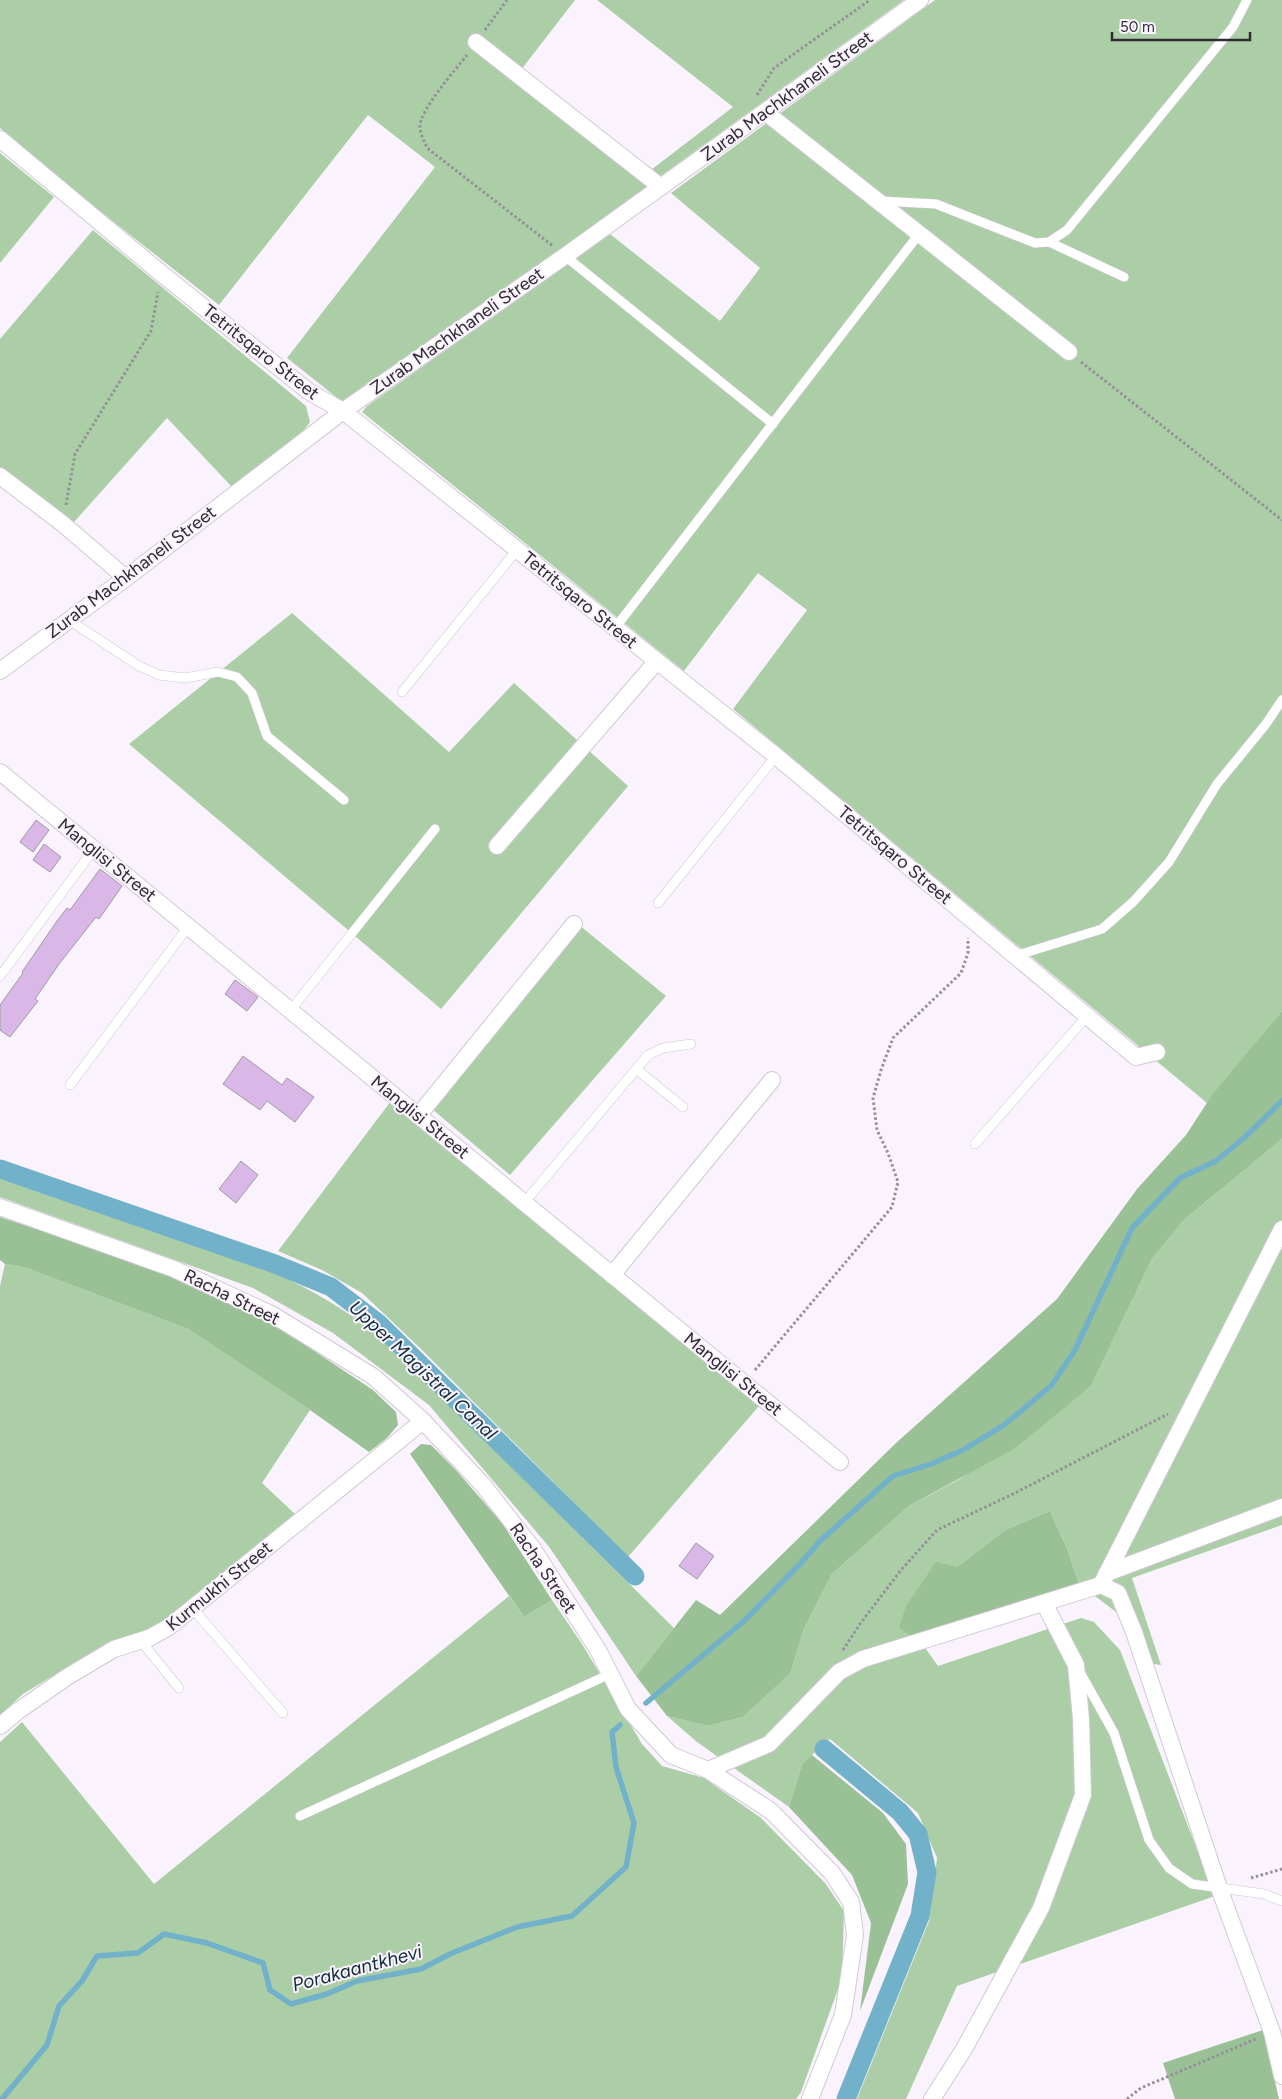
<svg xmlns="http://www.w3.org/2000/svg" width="1282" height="2099" font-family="Figtree,sans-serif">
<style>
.green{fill:#abcea7}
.forest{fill:#9ac195}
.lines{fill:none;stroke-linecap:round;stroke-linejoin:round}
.stream{stroke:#71b1c9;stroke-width:5.5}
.canal{stroke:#71b1c9;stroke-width:19}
.building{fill:#d9b8e7;stroke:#9f99a2}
.service-casing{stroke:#cfc9d3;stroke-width:10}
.minor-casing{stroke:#cfc9d3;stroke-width:18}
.path{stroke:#959098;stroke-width:3;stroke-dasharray:2.5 2.5;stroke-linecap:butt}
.service{stroke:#fff;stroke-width:9}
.minor{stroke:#fff;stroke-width:16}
.labels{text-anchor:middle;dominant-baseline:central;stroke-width:4;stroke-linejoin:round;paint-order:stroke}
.street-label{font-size:18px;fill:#2e2c30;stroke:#faf3fe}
.water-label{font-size:19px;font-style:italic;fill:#0e2e39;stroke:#faf3fe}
</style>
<rect width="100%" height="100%" fill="#faf3fe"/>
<g class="green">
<path d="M0 0H575L521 70 651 170 733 107 597 0H904L658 178 554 257 345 404 287 358 435 167 368 115 219 305 67 185 0 128Z"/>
<path d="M935 0H1282V1011L1207 1103 733 709 807 610 758 573 684 671 362 412 367 406 610 234 720 321 760 268 671 193Z"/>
<path d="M0 153 54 197 0 263Z"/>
<path d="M93 230 306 406 310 422 293 445 232 487 167 418 66 531 0 483V339Z"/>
<path d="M292 613 449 752 514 683 628 786 441 1009 129 744Z"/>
<path d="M579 925 666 996 510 1175 425 1103Z"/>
<path d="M391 1101 759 1406 628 1557 420 1348 362 1293 322 1270 278 1251Z"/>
<path d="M1282 1139V1525L1132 1578 1161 1665 1148 1663 1124 1618 1079 1584 1068 1551 1050 1511 1005 1530 957 1567 921 1642 938 1666 1081 1618 1094 1622 1120 1650 1215 1896 957 1986 906 2099H857L929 1921 937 1858 918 1813 830 1739 802 1764 789 1807 697 1742 667 1716 708 1726 743 1717 790 1674 804 1629 832 1574 909 1506 960 1479 1091 1386 1152 1259 1185 1219Z"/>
<path d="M0 1179 263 1268C306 1286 337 1305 375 1332L674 1628 636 1676 550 1548 429 1405 333 1333 253 1288 0 1197Z"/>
<path d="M5 1264 26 1268 188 1329 310 1410 262 1483 295 1514 157 1626 107 1643 23 1694 0 1715V1286Z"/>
<path d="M509 1596 524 1617 552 1600 582 1644 642 1744 662 1766 704 1778 761 1818 825 1883 844 1911 842 1978 801 2092 796 2099H0V1742L22 1722 154 1884Z"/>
</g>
<g class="forest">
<path d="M1282 1011V1139L1185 1219 1152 1259 1091 1386 1014 1449 909 1506 832 1574 804 1629 790 1674 743 1717 708 1726 667 1716 636 1676 696 1600 720 1615 896 1443 1057 1299 1137 1189 1186 1135 1212 1095Z"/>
<path d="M0 1217 164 1272 278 1327 373 1390 396 1412 398 1425 387 1438 369 1452 310 1410 188 1329 26 1268 5 1264 0 1260Z"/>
<path d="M421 1444 431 1445 455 1469 502 1523 552 1600 524 1617 410 1454Z"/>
<path d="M1050 1511 1068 1551 1079 1584 921 1642 899 1628 906 1606 936 1562 957 1567 1005 1530Z"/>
<path d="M812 1755 883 1813 906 1844 908 1884 860 2011 871 1923 852 1875 789 1807 802 1764Z"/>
<path d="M1263 2030 1279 2099H1175L1163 2063Z"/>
</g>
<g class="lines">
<g class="stream">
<path d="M646 1703 745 1620 800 1564 820 1541 893 1476 931 1464 963 1450 1004 1425 1051 1386 1075 1350 1132 1228 1180 1178 1216 1161 1245 1137 1282 1101"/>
<path d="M2 2099 47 2045 59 2006 82 1981 97 1956 138 1953 164 1934 207 1943 263 1963 270 1990 291 2004 327 1994 357 1981 421 1969 450 1954 517 1927 572 1916 626 1867 634 1823 616 1767 612 1732 620 1725"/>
</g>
<g class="canal">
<path d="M0 1169 275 1264 331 1287 378 1323 635 1576"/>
<path d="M824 1749 900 1812 918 1834 927 1872 920 1916 846 2099"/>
</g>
</g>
<g class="building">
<path d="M36 820 49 830 33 852 20 842Z"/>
<path d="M44 844 61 857 50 872 33 860Z"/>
<path d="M100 869 122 886 99 919 96 917 59 964 35 999 38 1001 10 1037 0 1030V1005L23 973 22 972 57 921 67 908 70 910Z"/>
<path d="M235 980 258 997 247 1011 225 994Z"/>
<path d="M243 1056 282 1085 287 1078 314 1097 295 1122 267 1101 260 1110 223 1084Z"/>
<path d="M241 1161 258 1175 236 1203 219 1189Z"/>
<path d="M696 1543 714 1556 697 1579 679 1566Z"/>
</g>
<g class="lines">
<defs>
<g id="service">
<path d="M881 201 936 204 1035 243 1049 242 1067 230 1233 27 1247 0"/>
<path d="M1049 242 1124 277"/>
<path d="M565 256 773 424"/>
<path d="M69 620 139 666 159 675 185 678 218 672 237 677 252 693 267 736 344 800"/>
<path d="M615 628 919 234"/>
<path d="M402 692 517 550"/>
<path d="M658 903 776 756"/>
<path d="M1015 956 1102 929 1133 902 1169 862 1217 784 1266 724 1282 700"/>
<path d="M0 976 94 849"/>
<path d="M290 1011 435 829"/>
<path d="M636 1069 683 1107"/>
<path d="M70 1085 188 927"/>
<path d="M975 1144 1087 1016"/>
<path d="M524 1203 648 1055 663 1048 691 1044"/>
<path d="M192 1608 283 1713"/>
<path d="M140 1640 179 1688"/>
<path d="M1081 1674 1114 1733 1149 1840 1169 1868 1192 1884 1264 1894 1282 1901"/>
<path d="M300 1816 610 1674"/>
</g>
<g id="minor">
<path d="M476 42 661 187"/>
<path d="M765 112 1069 352"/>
<path d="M0 139 162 274 308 391 343 411 776 756 1136 1057 1157 1052"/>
<path d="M0 476 63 524 126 578"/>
<path d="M0 671 126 578 343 411 565 256 920 0"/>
<path d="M0 772 840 1462"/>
<path d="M497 846 657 661"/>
<path d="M418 1116 574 924"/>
<path d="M0 1207 174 1269 273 1315 374 1377 423 1421 483 1485 533 1549 598 1650 628 1709 671 1755 708 1770 771 1811 832 1873 851 1902 855 1935 843 2015 810 2099"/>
<path d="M612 1275 772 1080"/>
<path d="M1107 1573 1282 1507"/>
<path d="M1101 1585 1282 1229"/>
<path d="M0 1726 18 1711 67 1677 114 1649 149 1638 169 1627 423 1421"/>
<path d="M708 1770 769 1744 839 1672 863 1659 1101 1585 1118 1593 1134 1632 1219 1888 1272 2032 1282 2076"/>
<path d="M932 2099 964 2049 1041 1908 1083 1795 1081 1719 1076 1665 1044 1603"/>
</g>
</defs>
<use href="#service" class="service-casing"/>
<use href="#minor" class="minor-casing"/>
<g class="path">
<path d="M485 30 507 0"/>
<path d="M467 55C456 69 420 110 420 126 420 134 424 141 427 148L553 246"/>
<path d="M757 95 774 68 870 0"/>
<path d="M1081 362 1282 520"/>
<path d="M66 505 75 454 151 331 158 292"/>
<path d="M755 1370 892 1207 898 1182 888 1153 877 1130 873 1098 881 1070 893 1038 961 973 968 953V938"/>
<path d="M843 1650 860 1624 901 1570 937 1530 1013 1494 1168 1414"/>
<path d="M1251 1878 1282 1869"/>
<path d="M1127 2099 1141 2088 1258 2038"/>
</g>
<use href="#service" class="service"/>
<use href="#minor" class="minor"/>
</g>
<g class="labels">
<g class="street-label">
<text transform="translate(787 96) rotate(-36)">Zurab Machkhaneli Street</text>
<text transform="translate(457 331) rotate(-35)">Zurab Machkhaneli Street</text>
<text transform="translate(261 352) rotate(38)">Tetritsqaro Street</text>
<text transform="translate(131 572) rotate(-37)">Zurab Machkhaneli Street</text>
<text transform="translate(580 600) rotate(39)">Tetritsqaro Street</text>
<text transform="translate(895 855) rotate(40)">Tetritsqaro Street</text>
<text transform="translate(107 860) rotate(39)">Manglisi Street</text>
<text transform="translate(420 1117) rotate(39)">Manglisi Street</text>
<text transform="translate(232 1297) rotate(26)">Racha Street</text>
<text transform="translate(733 1374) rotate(39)">Manglisi Street</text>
<text transform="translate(543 1568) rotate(56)">Racha Street</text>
<text transform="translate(219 1586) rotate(-39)">Kurmukhi Street</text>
</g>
<g class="water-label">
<text transform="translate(423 1370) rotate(43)">Upper Magistral Canal</text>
<text transform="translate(357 1968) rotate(-15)">Porakaantkhevi</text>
</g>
</g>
<path d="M1112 32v8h138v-8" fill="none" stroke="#2e2c30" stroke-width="2.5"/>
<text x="1120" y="32" font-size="15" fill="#2e2c30" stroke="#faf3fe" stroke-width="4" paint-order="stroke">50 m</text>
</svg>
